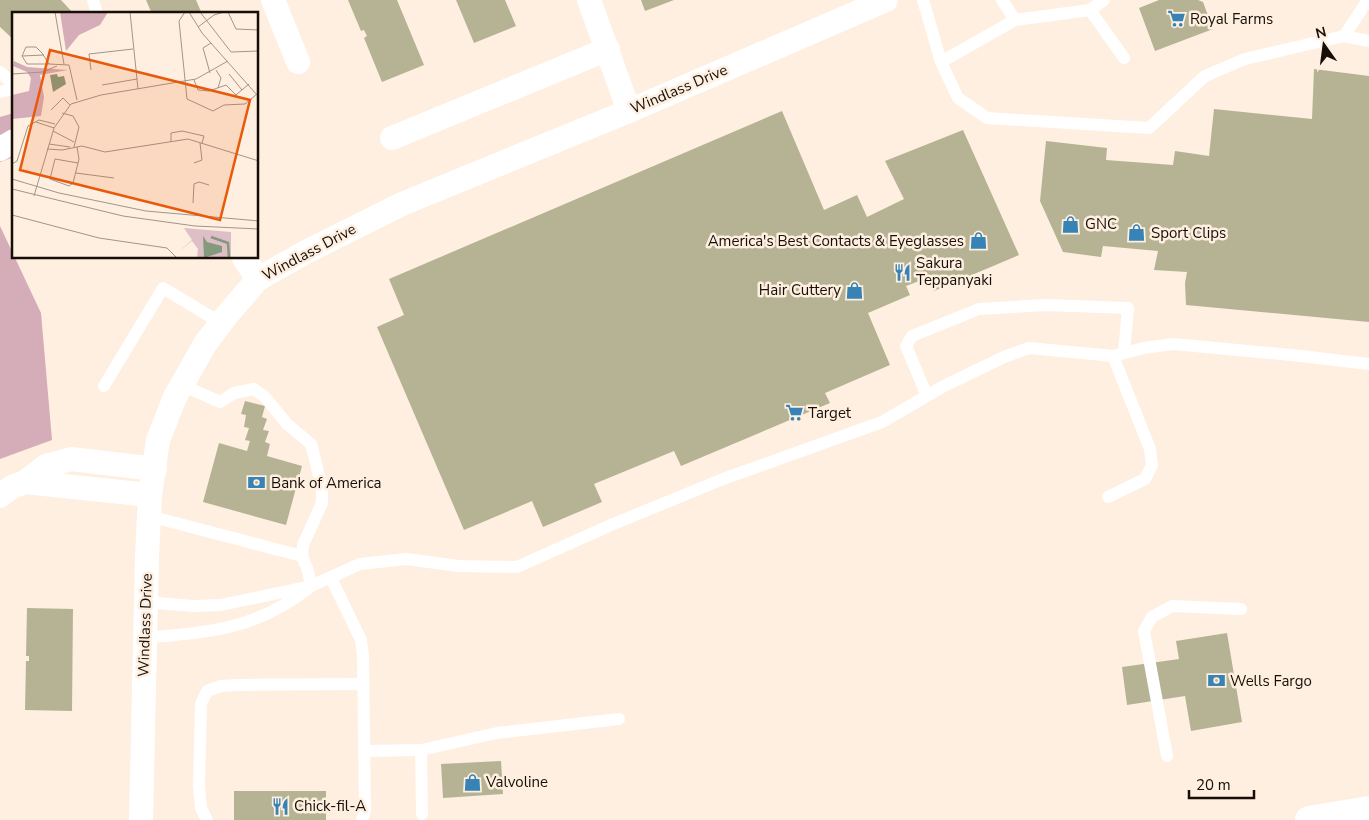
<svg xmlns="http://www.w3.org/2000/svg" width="1369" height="820" font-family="'Nunito Sans',sans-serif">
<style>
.forest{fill:#d5adb8}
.building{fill:#b6b394}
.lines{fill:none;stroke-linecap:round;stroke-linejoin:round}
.lane{stroke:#fff;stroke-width:12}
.street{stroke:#fff;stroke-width:24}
.secondary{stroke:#fff;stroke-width:28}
.labels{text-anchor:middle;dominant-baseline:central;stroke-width:5;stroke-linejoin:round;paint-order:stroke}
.poi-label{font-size:15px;fill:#170f07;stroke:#feefe0;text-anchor:start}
.street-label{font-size:15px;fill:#170f07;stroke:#feefe0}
.inset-river{fill:none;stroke:#859a7d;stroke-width:2.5}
.inset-road{fill:none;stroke:#a29589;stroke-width:1}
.view{fill:#e8590c;fill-opacity:0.15;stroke:#e8590c;stroke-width:2.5}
.inset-edge{fill:none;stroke:#170f07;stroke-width:2.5}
</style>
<rect width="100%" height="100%" fill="#feefe0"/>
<g class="forest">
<path d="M14 113V157L0 162V117Z"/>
<path d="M0 226 41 313 52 440 0 459Z"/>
</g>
<g class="building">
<path d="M0 0H61L74 14H14V40L0 27Z"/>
<path d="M146 0H196L202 14H152Z"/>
<path d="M348 0H397L424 65 382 82 364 38 367 36 364 30 361 31Z"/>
<path d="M456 0H505L516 26 474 43Z"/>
<path d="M641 0H674L645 11Z"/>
<path d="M1159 0H1198L1203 2 1213 29 1155 51 1139 8Z"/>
<path d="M1314 69 1369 76V322L1186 305 1185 283 1187 272 1154 270 1158 251 1103 246 1101 257 1063 252 1040 201 1046 141 1107 148 1106 160 1173 165 1175 151 1209 156 1214 109 1312 119Z"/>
<path d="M782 111 824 210 857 195 867 217 904 199 885 161 963 130 1019 255 934 291 927 278 906 286 910 295 868 313 890 365 825 393 830 403 681 466 674 451 594 484 602 502 543 527 532 501 464 530 377 327 404 315 389 279Z"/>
<path d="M245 401 265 406 262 417 267 419 263 430 269 431 265 442 270 444 267 456 302 466 286 525 203 502 219 443 247 451 250 441 245 440 249 428 244 427 246 415 241 414Z"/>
<path d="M27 608 73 609 72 711 25 710 26 661H29V656H26Z"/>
<path d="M1227 633 1242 722 1191 731 1185 696 1127 705 1122 667 1179 659 1176 641Z"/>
<path d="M501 761 503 794 443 798 441 764Z"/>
<rect x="234" y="791" width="92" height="29"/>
</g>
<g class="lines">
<g class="lane">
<path d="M93 0 97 14"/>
<path d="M923 0 941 62 958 98 987 118 1149 128 1205 76 1245 59 1344 36 1368 0"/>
<path d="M1002 0 1015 20 1090 10 1104 0"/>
<path d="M1090 10 1124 58"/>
<path d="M1344 36 1369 41"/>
<path d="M941 62 1015 20"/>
<path d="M0 72 14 85"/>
<path d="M0 92 14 89"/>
<path d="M182 385 220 402 234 393 254 389 265 397 287 424 311 444 316 463 322 490V503L303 545 302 556 308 571 311 586"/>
<path d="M104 386 163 288 221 323"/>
<path d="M927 396 906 346 912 336 979 309 1045 305 1128 308 1124 353"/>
<path d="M1108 497 1145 479 1152 465 1150 449 1113 356"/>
<path d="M149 516 302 556"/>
<path d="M331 578 361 640 363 655 365 809 364 815 362 820"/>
<path d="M145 602 193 606 221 605 311 586 360 564 406 559 459 566 517 567 611 525 723 479 882 422 944 386 1004 357 1029 348 1113 356 1144 348 1173 344 1301 356 1369 364"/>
<path d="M144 638C209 632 256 630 310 587"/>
<path d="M421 750 422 814"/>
<path d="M364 751 421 750 497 733 619 719"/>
<path d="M1167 756 1144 631 1152 617 1172 606 1241 609"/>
<path d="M207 820 201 808 199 785 201 704 207 691 221 686 237 685 363 684"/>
</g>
<g class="street">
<path d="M273 0 298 62"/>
<path d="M589 0 629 111"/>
<path d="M392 138 608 49"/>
<path d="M0 149 14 141"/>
<path d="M244 258 258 279"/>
<path d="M25 482 150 495"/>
<path d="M0 496 12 487 25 482 46 466 71 459 155 469"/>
<path d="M141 820 147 556 150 495 158 440 175 397 205 344 227 315 258 279 306 252 402 204 629 111 886 0"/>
</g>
<path class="secondary" d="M1309 820 1369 810"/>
</g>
<defs>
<symbol id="supermarket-bare" viewBox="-9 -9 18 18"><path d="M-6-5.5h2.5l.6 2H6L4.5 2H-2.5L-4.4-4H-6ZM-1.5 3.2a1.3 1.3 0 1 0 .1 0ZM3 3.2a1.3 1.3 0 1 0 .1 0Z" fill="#3783b6" stroke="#feefe0" stroke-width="2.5" paint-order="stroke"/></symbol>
<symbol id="shop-bare" viewBox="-9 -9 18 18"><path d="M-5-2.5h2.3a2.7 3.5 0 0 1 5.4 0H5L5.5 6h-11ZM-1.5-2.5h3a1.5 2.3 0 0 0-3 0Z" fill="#3783b6" stroke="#feefe0" stroke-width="2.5" paint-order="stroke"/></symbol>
<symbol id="restaurant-bare" viewBox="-9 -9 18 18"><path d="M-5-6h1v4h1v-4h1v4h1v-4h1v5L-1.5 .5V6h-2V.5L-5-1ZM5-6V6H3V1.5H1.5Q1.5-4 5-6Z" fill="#3783b6" stroke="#feefe0" stroke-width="2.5" paint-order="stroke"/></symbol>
<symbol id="bank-bare" viewBox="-9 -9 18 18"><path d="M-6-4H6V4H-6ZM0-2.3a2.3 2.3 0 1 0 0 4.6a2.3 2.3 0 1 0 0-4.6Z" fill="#3783b6" stroke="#feefe0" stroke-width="2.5" paint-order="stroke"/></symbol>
</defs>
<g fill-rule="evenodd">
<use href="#supermarket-bare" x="1164" y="6" width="25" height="25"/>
<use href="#shop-bare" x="1058" y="212" width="25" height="25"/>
<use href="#shop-bare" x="1124" y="220" width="25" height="25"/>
<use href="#shop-bare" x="966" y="228" width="25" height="25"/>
<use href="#restaurant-bare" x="890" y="260" width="25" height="25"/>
<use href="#shop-bare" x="842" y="278" width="25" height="25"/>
<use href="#supermarket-bare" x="782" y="400" width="25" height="25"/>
<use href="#bank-bare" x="244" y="470" width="25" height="25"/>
<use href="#bank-bare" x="1204" y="668" width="25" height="25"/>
<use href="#shop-bare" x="460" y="770" width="25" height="25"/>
<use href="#restaurant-bare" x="268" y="794" width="25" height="25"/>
</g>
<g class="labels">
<g class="poi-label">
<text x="1190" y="19">Royal Farms</text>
<text x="1085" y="224">GNC</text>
<text x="1151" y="233">Sport Clips</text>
<text x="964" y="241" text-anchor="end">America's Best Contacts &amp; Eyeglasses</text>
<text x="916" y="263">Sakura<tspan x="916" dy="17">Teppanyaki</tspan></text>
<text x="841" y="290" text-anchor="end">Hair Cuttery</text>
<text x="808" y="413">Target</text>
<text x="271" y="483">Bank of America</text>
<text x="1230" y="681">Wells Fargo</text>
<text x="486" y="782">Valvoline</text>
<text x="294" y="806">Chick-fil-A</text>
</g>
<g class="street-label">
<text transform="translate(679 89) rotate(-23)">Windlass Drive</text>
<text transform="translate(309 252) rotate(-28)">Windlass Drive</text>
<text transform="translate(145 625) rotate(-88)">Windlass Drive</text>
</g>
</g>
<g transform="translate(12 12)">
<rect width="246" height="246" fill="#feefe0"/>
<path d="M172 216 219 220V246H185L186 237 180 229 166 240 180 228Z" fill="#debec7"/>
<path d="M48 0H96L88 13 67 23 54 39ZM2 49 15 55 56 58 28 63 32 85 29 104 0 107V83L17 79 19 66 15 60 1 54Z" fill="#d5adb8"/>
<path d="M45 62 46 65 52 64 54 72 41 80 38 63ZM191 224 195 230 210 234V240L192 246Z" fill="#859a7d"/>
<path class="inset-river" d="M199 225 216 231 217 246"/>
<path class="inset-road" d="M43 0 52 52M118 0 126 77M173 0 167 9 175 87 201 99 212 93 233 92 245 82M177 0 190 21 245 83M188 0 219 40 247 39M216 0 224 17 247 18M186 15 202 3 212 0M32 43 10 44 14 35H24L30 41 37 52 57 53 65 88M10 44 15 52H37M79 58 77 42 121 37M204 58 209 66 206 76M198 61 191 36 199 31M0 62 31 60 45 54M217 62 230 78M182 68 186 78 197 79 214 73 224 83 237 72M90 73 125 67M39 98 51 86 58 93M50 101 61 104 67 115 62 135M24 110 42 116M41 119 62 130M159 130V121L170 119 192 124 190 131M37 132 58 135M65 135 67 147 61 171 57 174 38 167 43 147 66 151M35 137 50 138 70 134 93 140 176 127 247 149M182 151 190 148 188 131M0 152 5 149 16 114 27 108 43 112M64 161 102 166M0 167 47 181 134 199 247 209M0 177 111 204 183 214 247 217M22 184 42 116 59 92 89 83 184 67 216 49M181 191 182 172 187 170 197 173M0 203 87 226 155 236 165 246"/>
<path class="view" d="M38 38 238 88 208 208 8 158Z"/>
<rect width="246" height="246" class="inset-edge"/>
</g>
<g transform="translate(1324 45) rotate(346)" stroke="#feefe0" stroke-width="4" paint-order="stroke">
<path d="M0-4L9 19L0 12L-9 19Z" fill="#170f07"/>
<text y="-8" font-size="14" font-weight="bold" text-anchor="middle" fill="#170f07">N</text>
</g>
<path d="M1189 790v8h65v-8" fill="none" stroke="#170f07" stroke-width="2.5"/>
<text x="1196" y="790" font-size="15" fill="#170f07" stroke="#feefe0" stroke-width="4" paint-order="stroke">20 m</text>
</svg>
